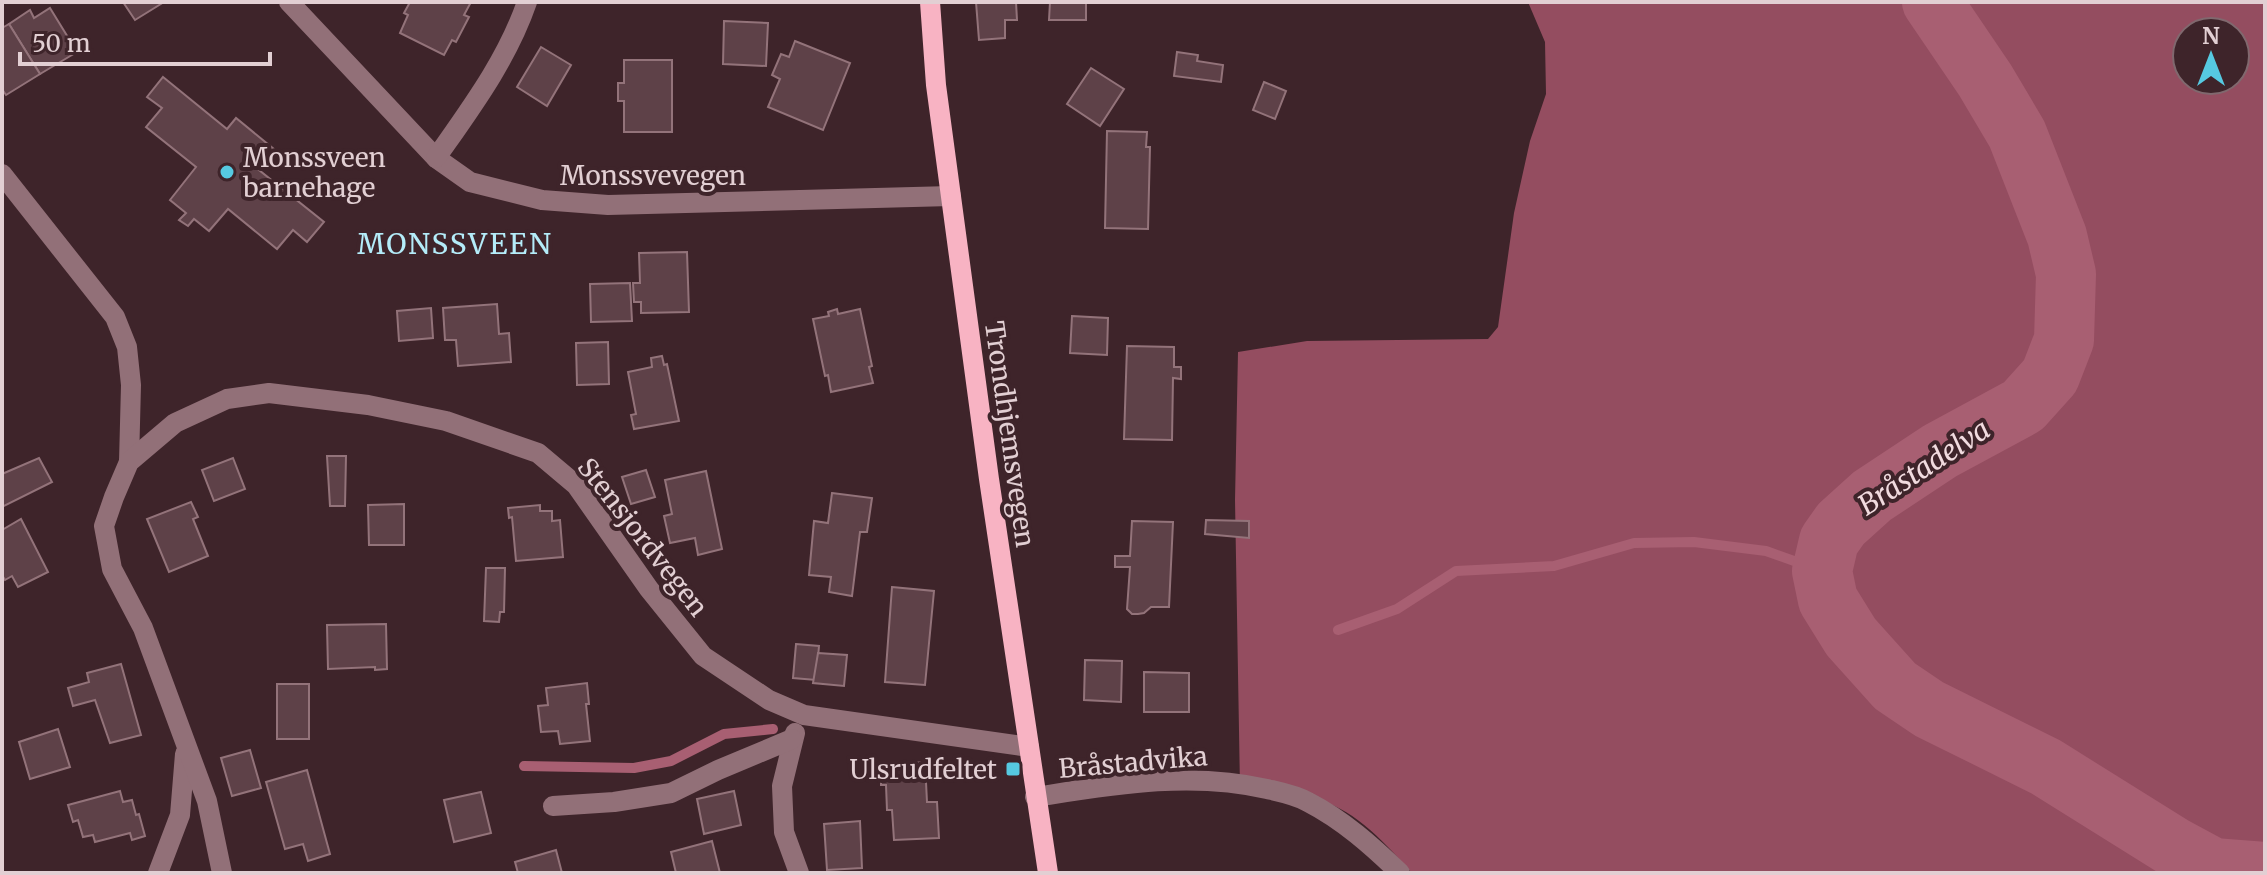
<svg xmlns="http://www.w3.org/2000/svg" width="2267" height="875" font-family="Merriweather,serif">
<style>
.forest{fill:#944d60;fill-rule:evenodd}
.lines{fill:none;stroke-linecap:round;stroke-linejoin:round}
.stream{stroke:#a85f72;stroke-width:10}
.river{stroke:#a85f72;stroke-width:60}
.building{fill:#5e4148;stroke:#93737a;stroke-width:2}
.minor{stroke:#927078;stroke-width:20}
.major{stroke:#f8b3c3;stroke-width:20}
.poi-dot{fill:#56c9e1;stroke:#3e242a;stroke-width:3}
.labels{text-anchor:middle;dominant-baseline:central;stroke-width:8;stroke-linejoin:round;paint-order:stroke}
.poi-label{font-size:26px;fill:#e2cfd3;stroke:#3e242a;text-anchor:start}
.street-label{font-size:26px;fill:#e2cfd3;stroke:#3e242a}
.neighbourhood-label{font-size:28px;letter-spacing:2px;fill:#b4ecf9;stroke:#3e242a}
.water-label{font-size:28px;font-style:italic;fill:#f1dbdf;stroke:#3e242a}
</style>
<rect width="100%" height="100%" fill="#3e242a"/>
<path class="forest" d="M1528 2H2265V873H1412C1389 847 1355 809 1320 801 1294 794 1267 792 1240 788L1235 500 1238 352 1307 341 1488 339 1498 327 1514 213 1530 141 1546 94 1545 42ZM2187 32H2235V80H2187Z"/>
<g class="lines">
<g class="stream">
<path d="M1338 630 1397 609 1456 571 1554 566 1634 543 1694 542 1766 551 1822 571"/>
<path d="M524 766 634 768 671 761 724 734 773 729"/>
</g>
<path class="river" d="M1932 2 1985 80 2017 134 2057 236 2066 274 2064 340 2050 376 2023 406 1940 451 1872 496 1841 524 1829 541 1822 571 1828 600 1851 637 1895 686 1929 709 2046 767 2174 847 2213 868 2265 872"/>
</g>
<g class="building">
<path d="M123 2H164L135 20Z"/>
<path d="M410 2H471L464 15 469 17 456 42 452 40 444 55 400 33 408 15 404 13Z"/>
<path d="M976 2H1016L1017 20H1005V38L979 40Z"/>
<path d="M1050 2H1086V20H1049Z"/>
<path d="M50 8 77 52 40 74 9 24 30 10 34 18Z"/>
<path d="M724 21 768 23 766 66 723 64Z"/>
<path d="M9 24 40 74 6 95 2 89V28Z"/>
<path d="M795 41 850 63 823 130 768 107 780 79 772 75 781 54 789 57Z"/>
<path d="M541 47 571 65 547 106 517 87Z"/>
<path d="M1177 52 1198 55 1197 61 1223 65 1221 82 1174 76Z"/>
<path d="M624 60H672V132H624V101H618V83H624Z"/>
<path d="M1091 68 1124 89 1100 126 1067 104Z"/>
<path d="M163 77 227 129 236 118 275 150 259 170 324 222 307 242 293 230 277 249 228 209 209 231 194 219 188 226 179 220 186 213 170 200 196 167 146 127 162 108 147 97Z"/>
<path d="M1264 82 1286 91 1275 119 1253 110Z"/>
<path d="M1107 131 1147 132 1146 147H1150L1148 229 1105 228Z"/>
<path d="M687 252 689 312 641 313V302H634L633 283H640L639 253Z"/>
<path d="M630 283 632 321 591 322 590 284Z"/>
<path d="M497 304 499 334 509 333 511 362 458 366 456 340H445L443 308Z"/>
<path d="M431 308 433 338 399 341 397 311Z"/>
<path d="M837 309 838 314 860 309 872 366 869 367 873 383 831 392 828 375 825 376 813 319 829 316 828 312Z"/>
<path d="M1072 316 1108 318 1107 355 1070 353Z"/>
<path d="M608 342 609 384 577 385 576 343Z"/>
<path d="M1127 346 1174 347V367H1181V379L1173 378 1172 440 1124 439Z"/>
<path d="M662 356 664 365 667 364 679 421 634 429 631 415 636 414 628 372 652 367 651 358Z"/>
<path d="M327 456H346L345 506H330Z"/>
<path d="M39 458 52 482 2 507V474Z"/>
<path d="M233 458 245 489 214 501 202 470Z"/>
<path d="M646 470 655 497 631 504 622 477Z"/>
<path d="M706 471 722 549 698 555 695 538 670 543 664 516 672 514 665 480Z"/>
<path d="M832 493 872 498 867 532H860L852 596 829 592 831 577 809 575 814 521 828 523Z"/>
<path d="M191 502 198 517 193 519 208 556 169 572 147 519Z"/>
<path d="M404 504V545H369L368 505Z"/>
<path d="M540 505V511H552V521L560 520 563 557 516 561 512 517 509 518 508 508Z"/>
<path d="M21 519 48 572 18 587 12 576 5 580 2 575V530Z"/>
<path d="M1206 520 1249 521V538L1205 534Z"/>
<path d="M1132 521 1173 522 1169 607H1151L1144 613 1138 614H1132L1127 609 1130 567H1115V556H1130Z"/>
<path d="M486 568H505L504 612H500L499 622 484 621Z"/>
<path d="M892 587 934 591 925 685 885 682Z"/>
<path d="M386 624 387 669 375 670V667L328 669 327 625Z"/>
<path d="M796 644 819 646 816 680 793 678Z"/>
<path d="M818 653 847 655 844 686 813 683Z"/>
<path d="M1085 660 1122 661 1121 702 1084 700Z"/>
<path d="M121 664 141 735 110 743 95 700 73 706 68 688 89 682 87 673Z"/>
<path d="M1144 672 1189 673V712H1144Z"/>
<path d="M587 683 589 704H586L590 741 560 744 558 731 541 732 538 706 548 705 546 688Z"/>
<rect x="277" y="684" width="32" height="55"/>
<path d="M58 729 70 767 30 779 19 742Z"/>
<path d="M250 750 261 788 232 796 221 758Z"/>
<path d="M925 762 927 802H937L939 838 894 840 892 810H887L886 785H881V773H886L885 765Z"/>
<path d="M307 770 330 854 308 861 303 844 285 849 266 782Z"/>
<path d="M120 791 123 802 132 800 136 815 139 814 145 836 132 840 130 833 95 842 93 835 83 837 78 820 73 822 68 805Z"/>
<path d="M734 791 741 825 704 834 697 799Z"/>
<path d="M481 792 491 833 454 842 444 800Z"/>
<path d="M860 821 862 868 827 870 824 824Z"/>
<path d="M712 841 720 873H676L671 852Z"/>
<path d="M556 850 562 873H518L515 862Z"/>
</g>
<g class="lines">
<g class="minor">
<path d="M289 2 436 158 470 182 542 200 608 205 951 196"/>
<path d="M436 158C471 108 507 60 527 2"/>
<path d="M2 174 115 317 127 347 131 385 129 462"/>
<path d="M795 733 782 786 784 832 799 873"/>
<path d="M1035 797C1112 785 1190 771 1267 789 1280 792 1296 795 1308 802 1343 820 1372 846 1400 873"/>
<path d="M553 806 614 802 671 793 718 770 792 739"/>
<path d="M158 873 180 815 185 754"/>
<path d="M222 873 207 801 143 628 112 569 104 526 114 497 129 462 175 423 227 399 269 393 368 405 446 421 538 453 576 485 649 589 703 656 769 700 804 715 1029 747"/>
</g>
<path class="major" d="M930 2 936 85 989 479 1048 873"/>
</g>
<g class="poi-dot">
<circle cx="227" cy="172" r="8"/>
<rect x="1005" y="761" width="16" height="16" rx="4"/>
</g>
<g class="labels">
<g class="poi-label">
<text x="243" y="157">Monssveen<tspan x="243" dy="30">barnehage</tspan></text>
<text x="997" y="769" text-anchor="end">Ulsrudfeltet</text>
</g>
<g class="street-label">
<text x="653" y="175">Monssvevegen</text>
<text transform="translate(1010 434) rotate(82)">Trondhjemsvegen</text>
<text transform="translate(643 537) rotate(52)">Stensjordvegen</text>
<text transform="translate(1133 762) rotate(-5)">Bråstadvika</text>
</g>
<g class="neighbourhood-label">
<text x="455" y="244">MONSSVEEN</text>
</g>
<g class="water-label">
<text transform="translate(1924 467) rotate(-33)">Bråstadelva</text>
</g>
</g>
<rect width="2267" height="875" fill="none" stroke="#e2cfd3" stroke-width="8"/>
<g transform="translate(2211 56)"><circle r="38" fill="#3e242a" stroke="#80686e" stroke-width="2"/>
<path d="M0-6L14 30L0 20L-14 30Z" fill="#56c9e1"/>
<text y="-12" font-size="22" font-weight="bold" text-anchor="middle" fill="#e2cfd3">N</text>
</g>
<path d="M20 52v12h250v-12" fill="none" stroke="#e2cfd3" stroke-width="4"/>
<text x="32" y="52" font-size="24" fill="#e2cfd3" stroke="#3e242a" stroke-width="6" paint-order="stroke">50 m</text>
</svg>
